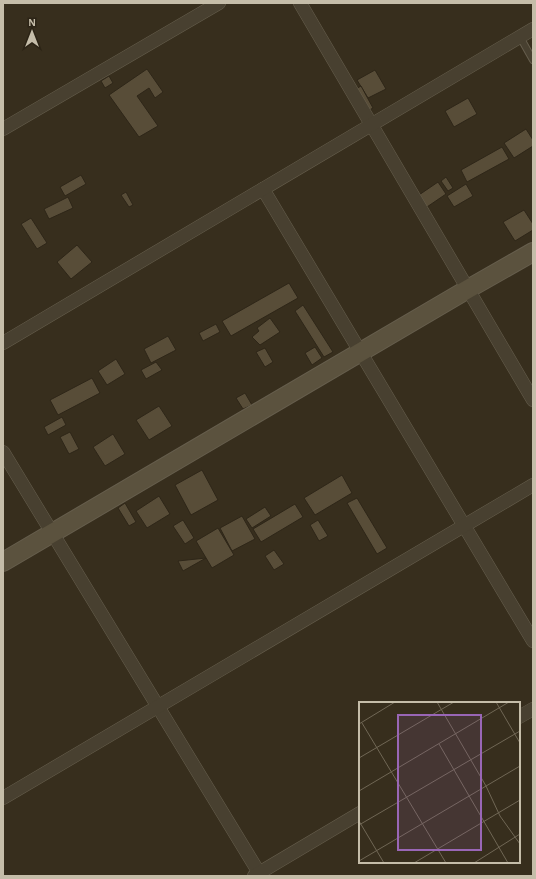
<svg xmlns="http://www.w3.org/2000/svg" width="536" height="879" font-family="'Alegreya Sans',sans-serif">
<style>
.building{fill:#584d38;stroke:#2e2618}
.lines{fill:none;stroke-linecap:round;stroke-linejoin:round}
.lane-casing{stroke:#665e4d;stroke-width:8}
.street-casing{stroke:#665e4d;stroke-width:14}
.secondary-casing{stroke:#665e4d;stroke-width:20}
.lane{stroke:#484030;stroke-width:6}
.street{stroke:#484030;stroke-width:13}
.secondary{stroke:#5b523e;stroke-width:18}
.inset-road{fill:none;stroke:#706755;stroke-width:1}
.view{fill:#9966b6;fill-opacity:0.15;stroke:#9966b6;stroke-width:2}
.inset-edge{fill:none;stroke:#c5bda9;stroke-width:2}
</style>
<rect width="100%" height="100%" fill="#372e1d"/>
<g class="building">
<path d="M147 69 163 92 155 98 149 88 137 96 158 126 139 137 109 95Z"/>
<path d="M375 70 386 89 368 98 357 80Z"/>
<path d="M109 76 113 83 105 88 101 81Z"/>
<path d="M361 86 373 108 366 112 354 90Z"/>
<path d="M468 98 477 114 454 127 445 111Z"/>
<path d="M526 129 533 140V146L514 158 504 143Z"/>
<path d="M502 147 509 159 467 182 461 170Z"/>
<path d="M81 175 86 184 65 196 60 187Z"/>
<path d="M446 177 453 188 448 191 441 181Z"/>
<path d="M438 182 446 194 424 209 416 197Z"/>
<path d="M466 184 473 196 454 207 447 196Z"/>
<path d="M126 192 133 205 129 207 121 195Z"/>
<path d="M68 197 73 208 49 219 44 209Z"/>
<path d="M524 210 533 224V230L515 241 503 222Z"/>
<path d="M31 218 47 243 37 249 21 224Z"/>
<path d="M77 245 92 262 71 279 57 262Z"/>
<path d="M289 283 298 298 231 336 222 321Z"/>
<path d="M303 305 333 352 324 357 295 311Z"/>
<path d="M270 318 280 332 260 345 252 337 259 331 257 328Z"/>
<path d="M216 324 220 332 203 341 199 333Z"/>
<path d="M168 336 176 350 151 363 144 349Z"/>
<path d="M315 347 322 358 312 365 305 353Z"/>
<path d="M265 348 273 362 265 367 256 352Z"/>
<path d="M116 359 125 374 107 385 98 371Z"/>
<path d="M156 362 162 370 146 379 141 370Z"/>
<path d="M92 378 100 393 58 415 50 400Z"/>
<path d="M245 393 252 405 243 409 236 398Z"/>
<path d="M159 406 172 426 149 440 136 420Z"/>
<path d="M62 417 66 425 48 435 44 427Z"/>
<path d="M70 432 79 449 69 454 60 437Z"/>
<path d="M113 434 125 454 105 466 93 447Z"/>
<path d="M202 470 218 500 191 515 175 485Z"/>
<path d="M342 475 352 493 315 515 304 498Z"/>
<path d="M159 496 170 514 147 528 136 511Z"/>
<path d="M357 498 387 548 377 554 347 503Z"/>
<path d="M125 503 136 522 129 526 118 508Z"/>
<path d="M295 504 303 517 261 542 253 529Z"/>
<path d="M265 507 271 516 252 528 246 519Z"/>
<path d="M242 516 255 539 232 551 220 528Z"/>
<path d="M183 520 194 538 185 544 173 526Z"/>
<path d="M318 520 328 536 319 541 310 525Z"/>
<path d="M218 528 234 555 212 568 196 541Z"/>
<path d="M274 550 284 564 274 570 265 556Z"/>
<path d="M206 558 183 571 178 561Z"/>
</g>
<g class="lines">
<defs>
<path id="lane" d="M520 37 533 60"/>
<g id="street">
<path d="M300 3 533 400"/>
<path d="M3 129 219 3"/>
<path d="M263 189 533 641"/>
<path d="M3 343 533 29"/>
<path d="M3 452 261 876"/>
<path d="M519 717 533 709"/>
<path d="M3 798 533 485"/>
<path d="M254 876 360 813"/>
</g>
<path id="secondary" d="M3 562 468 289 533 252"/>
</defs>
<use href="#lane" class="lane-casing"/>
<use href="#street" class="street-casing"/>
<use href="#secondary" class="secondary-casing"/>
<use href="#lane" class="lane"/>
<use href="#street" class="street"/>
<use href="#secondary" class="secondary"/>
</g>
<g transform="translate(359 702)">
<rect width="161" height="161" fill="#372e1d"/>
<path class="inset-road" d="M78 0 127 84 141 114 161 142M137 0 161 41M3 21 87 161M0 22 36 0M80 42 149 161M0 56 95 0M0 89 150 0M0 119 25 161M0 123 161 29M0 159 161 64M55 161 161 98M115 161 161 132"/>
<path class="view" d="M39 13H122V148H39Z"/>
<rect width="161" height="161" class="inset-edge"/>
</g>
<rect width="536" height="879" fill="none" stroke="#c5bda9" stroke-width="8"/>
<g transform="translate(32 32)" stroke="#2c2416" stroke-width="3" paint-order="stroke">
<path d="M0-3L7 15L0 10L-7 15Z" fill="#c5bda9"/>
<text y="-6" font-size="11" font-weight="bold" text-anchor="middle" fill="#c5bda9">N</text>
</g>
</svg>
